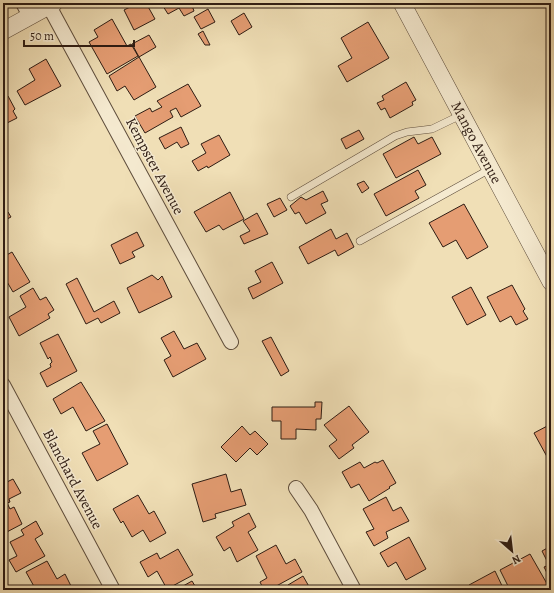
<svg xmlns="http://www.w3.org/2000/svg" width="554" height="593" viewBox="0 0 554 593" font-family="Alegreya,serif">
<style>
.building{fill:#e59d73;stroke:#2e1c13}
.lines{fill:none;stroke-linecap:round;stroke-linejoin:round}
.service-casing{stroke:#5e4d3c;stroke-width:8}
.minor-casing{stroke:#5e4d3c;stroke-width:16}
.tertiary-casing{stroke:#5e4d3c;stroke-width:18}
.service{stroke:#f5ead0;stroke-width:7}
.minor{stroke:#f5ead0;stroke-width:14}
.tertiary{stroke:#f5ead0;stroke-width:17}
.labels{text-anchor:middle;stroke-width:3;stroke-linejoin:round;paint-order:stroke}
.street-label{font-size:15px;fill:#2e1c13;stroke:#f5ead0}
</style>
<rect width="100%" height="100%" fill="#f0dfb6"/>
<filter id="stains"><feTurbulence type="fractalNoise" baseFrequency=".005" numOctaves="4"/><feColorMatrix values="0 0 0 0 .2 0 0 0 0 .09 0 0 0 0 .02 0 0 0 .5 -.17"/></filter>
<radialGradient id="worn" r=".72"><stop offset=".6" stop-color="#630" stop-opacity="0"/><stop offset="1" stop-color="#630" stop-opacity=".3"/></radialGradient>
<path class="building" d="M138 3H146L155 19 134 30 124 10Z
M161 3H191L194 11 184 16 179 8 168 14Z
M208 9 215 22 201 29 194 17Z
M244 13 252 27 239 35 231 21Z
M112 19 127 46 131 44 138 56 107 74 89 42 98 37 94 30Z
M368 22 389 58 347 82 338 66 352 58 341 38Z
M203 31 210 45H205L198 34Z
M149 35 156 47 139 57 132 44Z
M139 57 156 87 134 100 125 86 117 91 109 76Z
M46 59 61 86 25 105 17 91 35 80 29 69Z
M406 82 416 100 412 102 413 105 390 118 385 108 381 110 377 103 384 100 382 96Z
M188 84 201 106 181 117 176 108 170 111 173 117 145 133 135 116 150 108 152 112 162 107 157 101Z
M8 96 15 109 13 111 17 118 3 125V99Z
M181 127 189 144 181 148 177 142 165 149 159 138Z
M359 130 364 139 346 149 341 139Z
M219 135 230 155 208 168 207 166 198 171 192 161 206 153 201 144Z
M414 137 418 144 432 137 441 154 396 178 383 154Z
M418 170 426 185 415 191 419 198 386 216 374 194Z
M364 181 369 188 362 193 357 184Z
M323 191 328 201 321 204 326 213 306 224 299 212 295 214 290 206 301 197 306 200Z
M230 192 244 219 223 230 219 225 206 232 194 212Z
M280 198 287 210 274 217 267 204Z
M3 204 7 210 3 212 4 214 8 212 11 217 3 221Z
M464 204 488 247 467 259 456 240 443 247 429 223Z
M257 213 268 234 244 244 240 236 250 231 243 221Z
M331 229 336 239 347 233 354 247 338 256 335 250 308 264 299 247Z
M137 232 144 246 132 252 135 257 120 264 111 245Z
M12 252 30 282 13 292 3 275V257Z
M272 262 283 283 253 299 248 288 261 282 255 271Z
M152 275 158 280 162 276 172 297 139 313 127 288Z
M77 278 94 312 114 301 120 313 101 323 98 318 86 324 66 284Z
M512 285 525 309 523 311 528 319 516 325 511 316 500 322 487 297Z
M471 287 486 315 467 325 452 297Z
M33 288 40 300 46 297 54 310 48 314 50 318 19 336 9 317 26 307 20 296Z
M174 331 184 349 197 343 206 359 173 377 164 360 171 356 161 338Z
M58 334 77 371 47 387 40 373 51 367 50 364 52 362 50 357 48 359 40 343Z
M271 337 289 371 281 376 262 341Z
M81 382 105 421 86 431 73 407 61 414 53 399Z
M315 402H322L321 419H316V430L296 429V439H281V421H272V407H315Z
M349 406 369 432 352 445 354 448 339 459 329 446 337 440 324 425Z
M107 424 128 464 97 481 82 453 100 444 93 431Z
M551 424V464L534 433Z
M242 426 250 435 255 431 268 444 257 455 250 448 236 462 221 447Z
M383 460 396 483 389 487 390 488 369 501 359 484 351 488 342 472 360 462 364 468 375 462 377 463Z
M226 474 231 492 241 489 246 505 215 514 216 518 203 522 192 484Z
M13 479 21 493 9 499 10 502 7 503 10 509 14 507 22 524 3 534V484Z
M138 495 149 514 154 511 166 533 150 542 143 530 132 537 123 521 121 523 113 509Z
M386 497 393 511 401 507 409 521 386 532 388 538 374 546 366 532 374 529 363 509Z
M249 513 256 527 248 532 258 550 237 562 230 547 224 551 216 537 234 526 232 522Z
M36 521 43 534 35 539 45 556 16 572 9 560 17 556 10 542 24 535 21 530Z
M409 537 426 569 406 580 396 562 388 567 380 553Z
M276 545 286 564 295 559 302 572 269 590H264L260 582 267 578 256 556Z
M551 546V581L544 567 549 565 542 551Z
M178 549 193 575 167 589 157 571 148 577 140 562 157 553 160 559Z
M530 554 550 589 533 590 532 587 527 590H510L500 570Z
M47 561 57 579 65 574 72 588 68 590H36L26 572Z
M495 571 504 590H471L469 585Z
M303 576 311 590H285L289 588 288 585Z
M192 581 195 586 192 588 193 590H176Z"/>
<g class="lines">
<g class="service-casing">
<path id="service" d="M291 197 395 136 407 132 432 129 461 115
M360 241 490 169"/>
</g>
<g class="minor-casing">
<path id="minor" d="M23 3 30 16
M49 6 231 342
M3 385 113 590
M296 488 311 510 354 590"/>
</g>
<g class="tertiary-casing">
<g id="tertiary">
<path id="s1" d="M402 3 551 282"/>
<path d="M3 31 54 3"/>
</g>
</g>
<use href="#service" class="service"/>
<use href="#minor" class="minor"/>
<use href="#tertiary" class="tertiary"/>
</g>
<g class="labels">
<g class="street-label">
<text dy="5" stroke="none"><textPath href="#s1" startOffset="158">Mango Avenue</textPath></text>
<text transform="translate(155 166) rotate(62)" y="5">Kempster Avenue</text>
<text transform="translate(73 479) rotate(62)" y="5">Blanchard Avenue</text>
</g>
</g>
<rect width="554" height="593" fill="none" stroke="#f0dfb6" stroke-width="16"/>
<rect x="4" y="4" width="546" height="585" fill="none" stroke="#2e1c13" stroke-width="2"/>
<rect x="8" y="8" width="538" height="577" fill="none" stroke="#2e1c13"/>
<g transform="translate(512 551) rotate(152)" stroke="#f5ead0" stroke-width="3" paint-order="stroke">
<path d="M0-3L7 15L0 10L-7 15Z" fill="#2e1c13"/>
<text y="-6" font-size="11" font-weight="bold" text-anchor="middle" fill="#2e1c13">N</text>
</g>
<path d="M24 40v6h110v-6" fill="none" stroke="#2e1c13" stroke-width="2"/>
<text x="30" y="40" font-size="12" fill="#2e1c13" stroke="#f5ead0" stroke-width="3" paint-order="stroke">50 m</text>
<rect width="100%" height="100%" filter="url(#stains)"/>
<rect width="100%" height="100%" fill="url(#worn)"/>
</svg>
